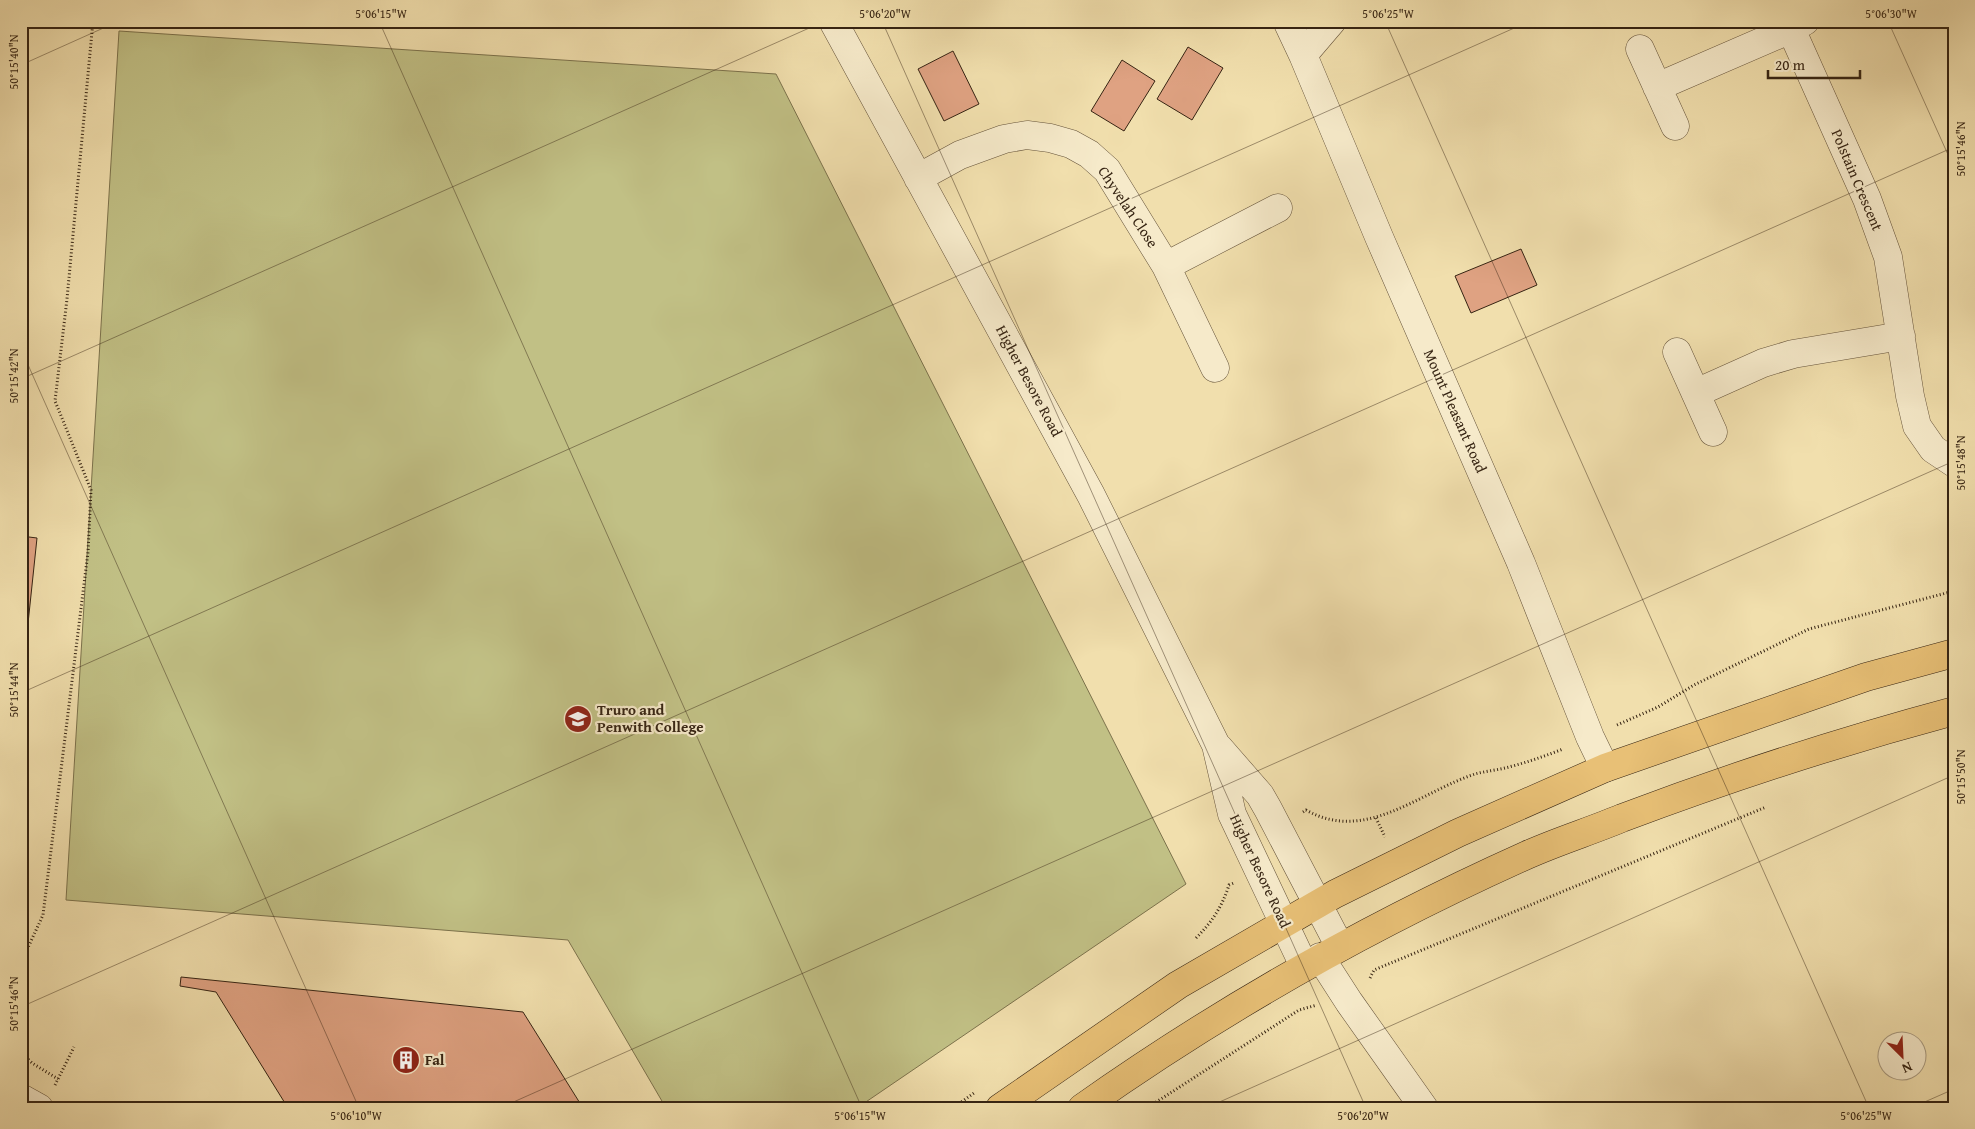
<svg xmlns="http://www.w3.org/2000/svg" width="1975" height="1129" viewBox="0 0 1975 1129" font-family="'Gentium Book Plus',serif">
<style>
.green{fill:#c1c085;stroke:#7c724c}
.building{fill:#dfa282;stroke:#362413}
.lines{fill:none;stroke-linecap:round;stroke-linejoin:round}
.minor-casing{stroke:#65533a;stroke-width:29}
.highway-casing{stroke:#362413;stroke-width:29}
.path{stroke:#362413;stroke-width:3;stroke-dasharray:1 2.5;stroke-linecap:butt}
.minor{stroke:#f6eaca;stroke-width:28}
.highway{stroke:#e8c076;stroke-width:28}
.ticks{fill:none;stroke:#362413;stroke-width:1;stroke-opacity:0.45}
.labels{text-anchor:middle;stroke-width:4.5;stroke-linejoin:round;paint-order:stroke}
.street-label{font-size:15px;fill:#362413;stroke:#f6eaca}
.poi-label{font-size:15px;font-weight:bold;fill:#362413;stroke:#f6eaca;text-anchor:start}
.neatline{fill:none;stroke:#362413;stroke-width:2}
.ticks-label{font-size:12px;text-anchor:middle;fill:#362413}
</style>
<rect width="100%" height="100%" fill="#f1dfad"/>
<filter id="stains"><feTurbulence type="fractalNoise" baseFrequency=".004" numOctaves="4"/><feColorMatrix values="0 0 0 0 .2 0 0 0 0 .09 0 0 0 0 .02 0 0 0 .5 -.17"/></filter>
<radialGradient id="worn" r=".72"><stop offset=".6" stop-color="#630" stop-opacity="0"/><stop offset="1" stop-color="#630" stop-opacity=".3"/></radialGradient>
<path class="green" d="M119 31 776 74 1186 884 857 1108H666L568 940 66 900Z"/>
<path class="building" d="M1188 47 1223 68 1192 120 1157 99Z
M953 51 979 104 944 121 918 69Z
M1122 60 1155 81 1124 131 1091 111Z
M1521 249 1537 285 1471 313 1455 276Z
M21 536 37 538 21 690Z
M181 977 523 1012 583 1108H288L216 992 180 986Z"/>
<g class="lines">
<g class="minor-casing">
<path id="minor" d="M833 21 1091 495 1216 745 1232 814 1304 966
M1287 21 1303 55 1379 237 1521 563 1590 737 1605 768
M1805 21 1791 29 1867 199 1888 257 1910 396 1917 426 1933 449 1954 463
M1640 49 1675 126
M1303 55 1332 21
M1657 87 1791 29
M918 178 960 155 1004 139 1027 135 1050 138 1071 144 1089 154 1107 170 1166 266 1215 368
M1166 266 1278 208
M1677 352 1713 432
M1696 393 1763 363 1793 354 1901 336
M1219 748 1260 795 1268 809 1340 947
M1320 957 1349 1002 1424 1108
M21 1098 39 1108"/>
</g>
<g class="highway-casing">
<path id="highway" d="M1000 1108 1178 985 1335 894 1458 833 1605 768 1866 677 1954 653
M1082 1108C1222 1009 1371 925 1527 855 1558 841 1591 831 1622 818 1731 777 1842 741 1954 711"/>
</g>
<path class="path" d="M503 21 551 27 616 21
M1617 725 1658 707 1694 685 1809 629 1954 591
M1303 812 1306 810C1365 844 1420 792 1475 774 1486 771 1498 770 1509 767 1528 762 1545 756 1563 749
M1376 818 1385 837
M1196 938C1212 922 1222 907 1229 885L1234 883
M21 958 25 954 43 915 88 552 91 490 55 401 67 299 93 21
M1370 978 1374 970 1766 807
M21 1052 32 1063 58 1079
M55 1085 74 1047
M953 1108 974 1093
M1147 1108 1299 1010 1317 1005"/>
<use href="#minor" class="minor"/>
<use href="#highway" class="highway"/>
</g>
<path class="ticks" d="M379 21 862 1108M882 21 1366 1108M1385 21 1869 1108M1888 21 1954 168M21 65 119 21M21 349 359 1108M21 379 825 21M21 693 1530 21M21 1007 1954 147M500 1108 1954 461M1206 1108 1954 775M1911 1108 1954 1089"/>
<defs>
<g id="university-disc" transform="scale(1.4375)"><circle r="9.5" fill="#8f2418" stroke="#f6eaca"/><path d="M0-5L7-2L0 1L-7-2ZM-4 1L0 2.5L4 1V4Q0 6-4 4Z" fill="#fff"/></g>
<g id="building-disc" transform="scale(1.4375)"><circle r="9.5" fill="#8f2418" stroke="#f6eaca"/><path d="M-4-6H4V6H1V3H-1V6H-4ZM-2.5-4.3h1.7v1.8h-1.7ZM.8-4.3h1.7v1.8H.8ZM-2.5-1h1.7V.8h-1.7ZM.8-1h1.7V.8H.8Z" fill="#fff"/></g>
</defs>
<g fill-rule="evenodd">
<use href="#university-disc" x="578" y="719"/>
<use href="#building-disc" x="406" y="1060"/>
</g>
<g class="labels">
<g class="street-label">
<text transform="translate(1857 180) rotate(67)" y="5">Polstain Crescent</text>
<text transform="translate(1128 207) rotate(56)" y="5">Chyvelah Close</text>
<text transform="translate(1029 381) rotate(62)" y="5">Higher Besore Road</text>
<text transform="translate(1455 411) rotate(66)" y="5">Mount Pleasant Road</text>
<text transform="translate(1260 871) rotate(65)" y="5">Higher Besore Road</text>
</g>
<g class="poi-label">
<text x="597" y="715">Truro and<tspan x="597" dy="17">Penwith College</tspan></text>
<text x="425" y="1065">Fal</text>
</g>
</g>
<rect width="1975" height="1129" fill="none" stroke="#f1dfad" stroke-width="55"/>
<g transform="translate(1902 1056) rotate(156)"><circle r="24" fill="#f6eaca" stroke="#a99b81"/>
<path d="M0-4L9 19L0 12L-9 19Z" fill="#8f2418"/>
<text y="-8" font-size="14" font-weight="bold" text-anchor="middle" fill="#362413">N</text>
</g>
<path d="M1768 70v8h92v-8" fill="none" stroke="#362413" stroke-width="2.5"/>
<text x="1775" y="70" font-size="15" fill="#362413" stroke="#f6eaca" stroke-width="4" paint-order="stroke">20 m</text>
<rect x="28" y="28" width="1920" height="1074" class="neatline"/>
<g class="ticks-label">
<text x="381" y="18">5°06'15"W</text>
<text x="885" y="18">5°06'20"W</text>
<text x="1388" y="18">5°06'25"W</text>
<text x="1891" y="18">5°06'30"W</text>
<text transform="translate(14 62) rotate(-90)" y="4">50°15'40"N</text>
<text transform="translate(1961 149) rotate(-90)" y="4">50°15'46"N</text>
<text transform="translate(14 376) rotate(-90)" y="4">50°15'42"N</text>
<text transform="translate(1961 463) rotate(-90)" y="4">50°15'48"N</text>
<text transform="translate(14 690) rotate(-90)" y="4">50°15'44"N</text>
<text transform="translate(1961 777) rotate(-90)" y="4">50°15'50"N</text>
<text transform="translate(14 1004) rotate(-90)" y="4">50°15'46"N</text>
<text x="356" y="1120">5°06'10"W</text>
<text x="860" y="1120">5°06'15"W</text>
<text x="1363" y="1120">5°06'20"W</text>
<text x="1866" y="1120">5°06'25"W</text>
</g>
<rect width="100%" height="100%" filter="url(#stains)"/>
<rect width="100%" height="100%" fill="url(#worn)"/>
</svg>
